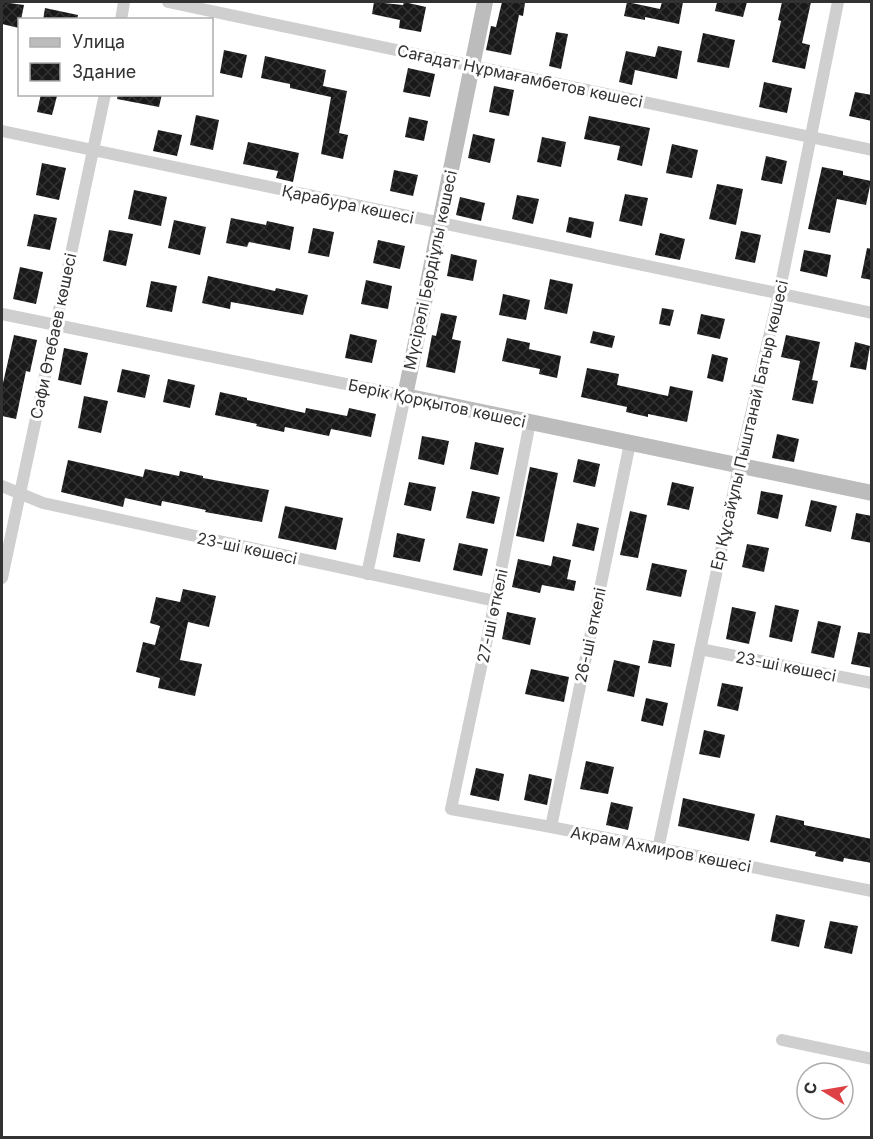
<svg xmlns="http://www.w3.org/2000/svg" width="873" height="1139" viewBox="0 0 873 1139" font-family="Inter,sans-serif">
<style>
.building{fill:url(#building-cross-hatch)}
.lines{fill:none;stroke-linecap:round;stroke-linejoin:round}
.street{stroke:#cfcfcf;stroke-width:12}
.secondary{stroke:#bcbcbc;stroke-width:16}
.labels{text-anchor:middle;stroke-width:6;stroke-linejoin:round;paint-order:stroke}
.street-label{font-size:16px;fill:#323232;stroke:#fff}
</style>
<defs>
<pattern id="building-cross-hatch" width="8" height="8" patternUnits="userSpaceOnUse" patternTransform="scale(1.5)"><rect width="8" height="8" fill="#191919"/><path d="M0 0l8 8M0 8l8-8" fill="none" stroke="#323232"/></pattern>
</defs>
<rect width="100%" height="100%" fill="#fff"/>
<path class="building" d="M2 2 24 5 21 20H20L19 28 2 24Z
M374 2 403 5 404 2 426 7 421 32 399 28 400 20 372 14Z
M502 2 525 3 523 16 519 15 511 55 486 50 491 26 496 27Z
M627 2 660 9 662 2H683L679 24 645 17V20L624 16Z
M717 2H747L743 17 715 11Z
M782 2H811L802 43 810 45 805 69 772 62 781 21 778 20Z
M45 8 78 15 77 20H43Z
M556 32 568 34 561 69 549 66Z
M703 33 735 40 729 68 697 62Z
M658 46 682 51 677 79 635 70 632 85 619 82 626 51 655 57Z
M224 50 247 55 242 78 220 73Z
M265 56 326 70 323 86 347 91 339 133 348 135 343 159 321 154 331 97 290 88V84L261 78Z
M408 68 435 74 430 97 403 92Z
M764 82 792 88 787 113 759 107Z
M494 86 514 90 509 116 489 112Z
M855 92 872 95V121L849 116Z
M41 94 57 96 52 115 37 112Z
M118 94H162L159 107 117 99Z
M196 115 219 120 213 150 190 145Z
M589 116 650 128 642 166 617 160 620 146 584 139Z
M409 117 428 121 424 141 405 137Z
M158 130 182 135 177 156 153 151Z
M473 134 495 139 490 163 468 158Z
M542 137 566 142 561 167 537 162Z
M248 142 299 153 293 182 276 178 278 171 243 164Z
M672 144 698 150 692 178 666 173Z
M766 156 787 161 782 184 761 180Z
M42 163 66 168 59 200 36 195Z
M822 167 843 171V175L871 181 866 205 837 199 830 233 808 229Z
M394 170 418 175 413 196 390 191Z
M717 184 743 189 736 225 709 219Z
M134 190 167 197 161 226 128 219Z
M625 194 648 198 642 226 619 221Z
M517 195 539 199 533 224 512 219Z
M460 197 485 203 481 221 456 215Z
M34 214 57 218 50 250 27 246Z
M569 217 594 222 591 238 566 232Z
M231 218 266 225 267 221 294 227 290 250 249 242 247 247 226 243Z
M174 220 206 227 200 255 168 248Z
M313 228 334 232 329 257 308 253Z
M109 230 133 234 126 266 103 261Z
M741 231 761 235 755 263 735 259Z
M660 233 685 239 680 260 655 255Z
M378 240 405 246 400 269 373 263Z
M867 248 872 249V280L861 278Z
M804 250 831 255 827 277 800 271Z
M451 254 477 260 473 281 447 276Z
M20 267 43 272 36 304 13 299Z
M208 276 275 291 276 288 308 295 303 315 231 302 230 309 202 303Z
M550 279 573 284 567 314 544 309Z
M366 280 392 286 388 309 361 304Z
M151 281 177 286 172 312 146 307Z
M503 294 530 300 526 320 499 315Z
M662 308 674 310 670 326 659 324Z
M441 313 457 316 452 339 461 341 455 373 426 367 432 335 436 336Z
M701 314 725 319 720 339 697 334Z
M593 331 615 336 612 348 590 343Z
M350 334 377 340 372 363 345 358Z
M14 335 37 340 30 372 26 371 16 419 2 416V382L3 383Z
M786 335 820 342 812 380 818 381 813 404 792 400 800 361 781 357Z
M507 338 530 343 529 349 561 356 557 378 539 374 540 369 502 361Z
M855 342 870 346 866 370 850 367Z
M64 348 88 353 81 385 58 380Z
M712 354 728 358 723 382 707 378Z
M587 368 619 374 617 385 668 396 670 386 693 391 687 422 648 414V417L626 412 627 407 581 397Z
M122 369 150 375 145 398 117 392Z
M168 379 195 385 190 408 163 402Z
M220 392 247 398V400L305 413 306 408 347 416 349 408 376 414 371 437 331 429 329 436 285 427 284 432 256 426 257 424 215 415Z
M84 396 108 401 101 433 78 428Z
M777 434 799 439 794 462 772 458Z
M422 436 449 441 444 465 418 459Z
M475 442 504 448 498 475 470 469Z
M578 459 600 464 595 487 573 482Z
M68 460 143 477 145 469 179 476 180 471 203 476V478L269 490 262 522 205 512 206 510 162 501 161 506 125 498 123 507 61 492Z
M530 467 558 473 544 542 516 536Z
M409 482 436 487 431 511 404 505Z
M672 482 694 487 689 510 667 505Z
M472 491 500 497 494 524 466 518Z
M761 491 783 495 778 519 757 514Z
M811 500 837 506 831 532 805 526Z
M285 506 343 518 336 550 278 538Z
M630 511 647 515 638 558 620 555Z
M856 513 872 516V543L851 539Z
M577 523 599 528 594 551 572 546Z
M397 533 425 539 420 562 393 557Z
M459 543 488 549 482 576 453 570Z
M747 544 769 548 764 572 742 567Z
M553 556 571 560 567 579 576 581 574 591 542 585 540 593 512 587 518 559 551 566Z
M652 563 687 570 681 597 646 590Z
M183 589 216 596 209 627 188 622 180 660 202 664 195 696 158 688 160 678 136 672 143 642 155 645 160 626 150 623 156 597 180 602Z
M775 605 799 610 792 642 769 637Z
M732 607 756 612 749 644 726 639Z
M507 612 536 618 530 645 502 639Z
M818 621 841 626 834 658 811 653Z
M858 632 872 634V668L851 664Z
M653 640 675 644 671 667 648 663Z
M614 660 640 666 634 697 607 691Z
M531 669 569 677 564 702 525 694Z
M722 683 743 687 738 711 717 706Z
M646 698 668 703 663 726 641 721Z
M704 730 725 735 720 758 699 754Z
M586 761 614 767 608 794 580 789Z
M476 768 504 774 499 801 470 795Z
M529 774 552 779 547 805 524 800Z
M683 798 755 814 749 841 678 826Z
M611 802 633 807 628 830 606 825Z
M776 815 804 821V825L872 839V863L844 858 843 862 815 856 816 852 770 842Z
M776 914 805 920 799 947 771 941Z
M830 921 858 926 852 954 824 948Z"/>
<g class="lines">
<path class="street" d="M168 2 872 150
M121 20 124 2
M2 131 872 313
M2 314 405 396 367 574
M530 422 495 601 451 809 551 827 872 891
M2 486 43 503 495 601
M2 578 105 94
M700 649 872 683
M551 827 630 443
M658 849 739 466 779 294 838 2
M782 1040 872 1059"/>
<path class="secondary" d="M485 2 405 396 872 493"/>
</g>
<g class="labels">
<g class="street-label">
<text transform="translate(520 76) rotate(12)" y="6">Сағадат Нұрмағамбетов көшесі</text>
<text transform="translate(348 204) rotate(12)" y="6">Қарабура көшесі</text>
<text transform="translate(430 270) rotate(-78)" y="6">Мүсірәлі Бердіұлы көшесі</text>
<text transform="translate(53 336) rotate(-78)" y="6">Сафи Өтебаев көшесі</text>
<text transform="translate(437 403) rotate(12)" y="6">Берік Қорқытов көшесі</text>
<text transform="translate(749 425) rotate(-77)" y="6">Ер Құсайұлы Пыштанай Батыр көшесі</text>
<text transform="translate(247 548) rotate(12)" y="6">23-шi көшесi</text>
<text transform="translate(492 616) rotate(-78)" y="6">27-ші өткелі</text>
<text transform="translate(590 635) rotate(-78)" y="6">26-ші өткелі</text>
<text transform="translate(786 666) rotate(11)" y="6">23-шi көшесi</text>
<text transform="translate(661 849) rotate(11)" y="6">Акрам Ахмиров көшесі</text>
</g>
</g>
<rect width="873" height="1139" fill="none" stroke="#323232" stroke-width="6"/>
<rect x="18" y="18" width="195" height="78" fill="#ffffff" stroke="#adadad" stroke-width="1.5"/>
<rect x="30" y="38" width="30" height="9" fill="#bcbcbc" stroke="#adadad" stroke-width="1.5"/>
<text x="72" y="48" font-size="18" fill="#323232">Улица</text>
<rect x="30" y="63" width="30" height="18" fill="url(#building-cross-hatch)" stroke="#adadad" stroke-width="1.5"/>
<text x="72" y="78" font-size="18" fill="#323232">Здание</text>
<g transform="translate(825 1091) rotate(281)"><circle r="28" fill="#ffffff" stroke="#adadad" stroke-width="1.5"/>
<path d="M0-4.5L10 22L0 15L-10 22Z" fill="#dd4144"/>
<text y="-9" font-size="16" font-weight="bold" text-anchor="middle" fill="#323232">С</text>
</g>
</svg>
